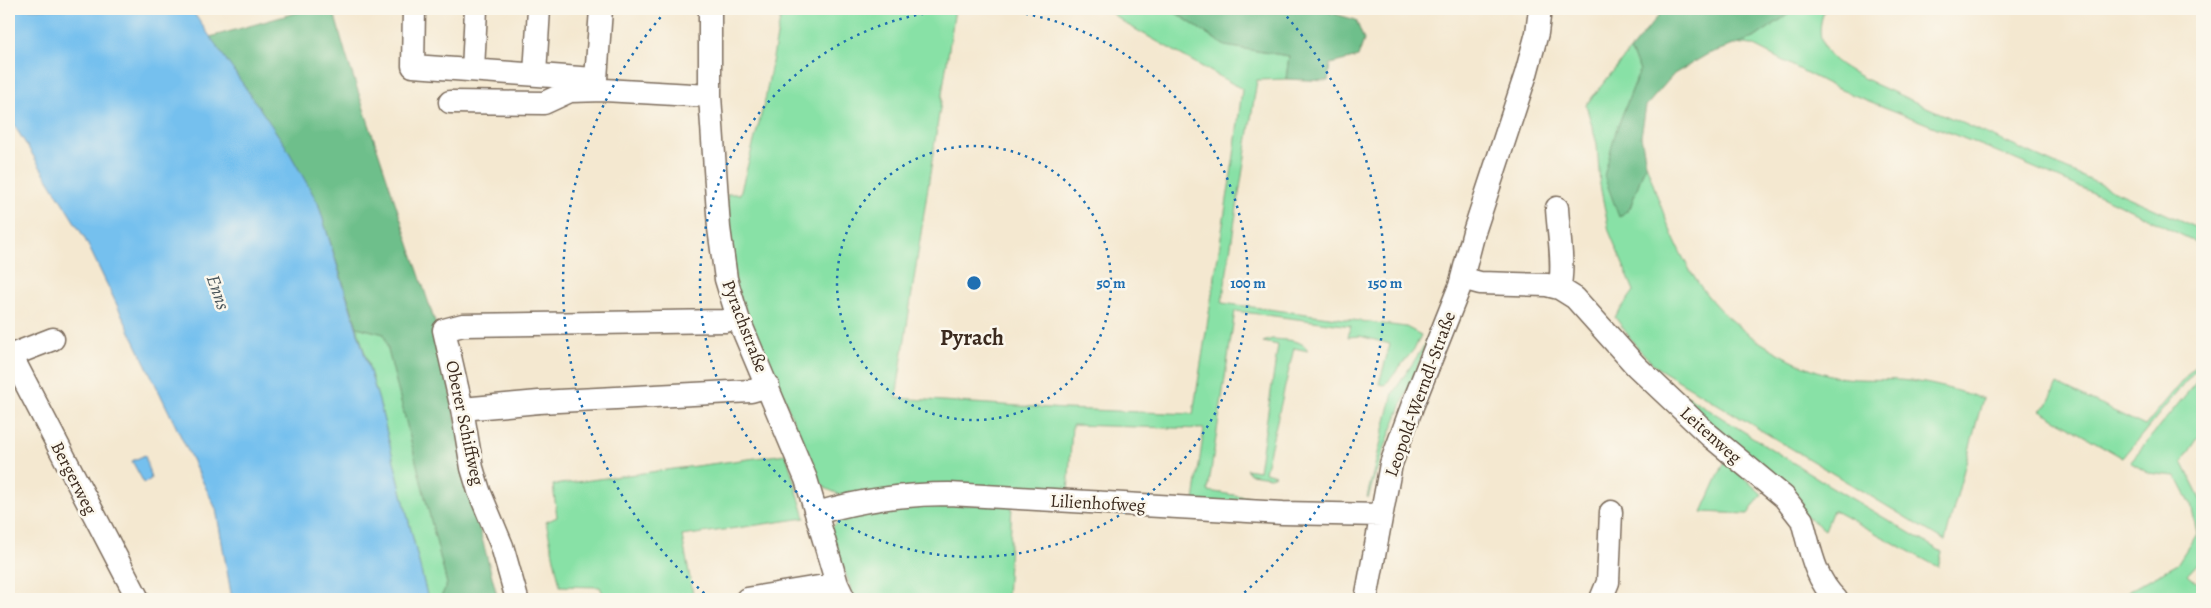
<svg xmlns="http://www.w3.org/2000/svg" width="2211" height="608" viewBox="0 0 2211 608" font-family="Alegreya,serif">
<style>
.green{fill:#88e1a6;stroke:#628662}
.forest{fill:#6ebf8b;stroke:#547454}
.water{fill:#75c0ee;stroke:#587586}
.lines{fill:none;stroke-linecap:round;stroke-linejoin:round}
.minor-casing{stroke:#7c6c5c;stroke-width:25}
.minor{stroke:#fff;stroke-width:22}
.ring{fill:none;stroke:#1f6fb2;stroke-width:2.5;stroke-dasharray:2.5 5}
.labels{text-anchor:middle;stroke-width:5;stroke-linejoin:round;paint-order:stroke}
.street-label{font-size:18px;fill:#3b2a1e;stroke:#fbf7ec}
.water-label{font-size:19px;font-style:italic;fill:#4c575c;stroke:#fbf7ec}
.district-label{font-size:22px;font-weight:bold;fill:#3b2a1e;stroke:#fbf7ec}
.centre{fill:#1f6fb2;stroke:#fbf7ec;stroke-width:2.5}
.ring-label{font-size:15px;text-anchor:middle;font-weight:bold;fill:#1f6fb2;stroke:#fbf7ec;stroke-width:5;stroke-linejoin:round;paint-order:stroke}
</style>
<rect width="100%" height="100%" fill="#fbf7ec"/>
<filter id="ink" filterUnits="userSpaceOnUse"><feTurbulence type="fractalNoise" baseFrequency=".02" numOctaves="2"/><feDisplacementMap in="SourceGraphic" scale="10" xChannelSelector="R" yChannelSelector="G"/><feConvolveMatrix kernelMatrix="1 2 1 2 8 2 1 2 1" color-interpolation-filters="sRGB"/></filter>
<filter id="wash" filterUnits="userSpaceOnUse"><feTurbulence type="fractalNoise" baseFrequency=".0096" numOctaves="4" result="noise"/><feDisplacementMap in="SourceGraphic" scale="20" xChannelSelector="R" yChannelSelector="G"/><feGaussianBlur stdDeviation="1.12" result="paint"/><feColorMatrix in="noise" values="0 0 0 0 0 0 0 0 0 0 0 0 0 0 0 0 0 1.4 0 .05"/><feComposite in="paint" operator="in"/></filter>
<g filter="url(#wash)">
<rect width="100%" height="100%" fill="#f4e8d0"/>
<path class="green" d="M782 9H955L896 398 1065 409 1193 414 1234 155 1242 89 1126 24 1106 9H1170L1225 46 1289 56 1286 79 1257 80 1222 303 1406 327 1421 335 1415 348 1385 385 1379 384 1390 344 1360 336 1348 337 1351 326 1235 311 1208 491 1266 500 1268 507 1194 501 1204 429 1072 425 1068 494 852 496 841 495 827 489 816 478 780 387 736 289 727 194H740L765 100Z
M1796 9H1825C1807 53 1843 67 1875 84L2202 230V245L2112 201 1988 148 1836 88 1752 45 1734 43 1754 38Z
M1630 50 1640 70 1616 131 1619 217 1630 208 1646 163C1674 246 1694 306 1775 351 1795 362 1815 372 1838 377 1861 381 1886 378 1910 381 1934 383 1959 392 1983 398L1945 541 1656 367 1636 346 1615 317 1634 291 1609 231 1600 185 1597 144 1586 105Z
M1434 325C1412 383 1385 438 1368 498L1367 497 1393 393 1422 349Z
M357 327 384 334 447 584 440 599H428L379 401Z
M1272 339C1283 340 1304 339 1308 351L1294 348 1265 472 1276 475 1270 477 1250 474 1246 469 1259 471 1278 345 1263 342Z
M2202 357V362L2123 458 2040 410 2047 405 2057 384 2145 426Z
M2202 375V432L2182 462 2202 502V564L2199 562 2188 574 2202 586V599H2114L2177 564 2197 533 2191 505 2176 476 2148 473 2130 462Z
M1673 387 1827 484 1942 552 1938 567 1833 510 1825 530 1805 515Z
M786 454 805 518 682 536 694 599H605L600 587 560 586 546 522 557 517 553 485Z
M1725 461 1762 494 1748 514 1702 512Z
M893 505H1012L1007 599H854L831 529C845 511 871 509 893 505Z"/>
<path class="forest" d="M298 9H333L346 55 439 334 470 493 498 599H440L447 584 384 334 357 327 318 203 285 145 210 37 299 12Z
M1170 9H1327L1328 12 1356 20 1364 40 1358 57 1330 64 1328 81 1286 79 1289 56 1225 46Z
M1664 9H1745L1748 11 1753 9H1796L1754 38 1708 54 1674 74 1646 106 1641 136 1646 163 1630 208 1619 217 1604 176 1616 131 1640 70 1630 50Z"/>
<path class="water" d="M9 9H191L285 145 318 203 379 401 428 599H232L216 509 84 237 9 117Z
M145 455 151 479 144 483 132 461Z"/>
</g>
<g filter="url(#ink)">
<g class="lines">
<g class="minor-casing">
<path id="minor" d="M414 9 413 66 594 79
M710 9V96L719 228 726 279 738 318 806 479 837 584 844 599
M473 70 476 9
M535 74 539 9
M596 79 601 9
M450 102 544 103 570 91 604 90 710 96
M1557 208C1558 229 1565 268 1559 288
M1462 278 1480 283 1547 285 1559 288 1575 298 1636 366 1709 435 1784 497 1802 520C1810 548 1814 578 1836 599
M11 355 138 599
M9 356 53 339
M462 409 539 402 751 391 768 386
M817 513C861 500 904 494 949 494L1283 513 1381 515
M517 599 502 546 479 491 472 468 462 409 444 330 463 325 725 321 738 318
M747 599 837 584
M1366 599 1391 464 1413 404 1460 286 1474 232 1526 74 1537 33 1540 9
M1601 599 1608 582 1611 512"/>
</g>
<use href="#minor" class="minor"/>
</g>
</g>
<g class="ring">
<circle cx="974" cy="283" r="137"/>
<circle cx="974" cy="283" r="274"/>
<path d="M710 598A411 411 0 0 1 666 11M1282 11A411 411 0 0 1 1238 598"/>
</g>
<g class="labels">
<g class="street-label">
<text transform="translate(745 326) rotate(69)" y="6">Pyrachstraße</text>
<text transform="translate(1420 394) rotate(-70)" y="6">Leopold-Werndl-Straße</text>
<text transform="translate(465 423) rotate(78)" y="6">Oberer Schiffweg</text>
<text transform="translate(1711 435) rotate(42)" y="6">Leitenweg</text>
<text transform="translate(74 478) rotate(63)" y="6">Bergerweg</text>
<text transform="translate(1098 503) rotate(3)" y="6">Lilienhofweg</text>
</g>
<g class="water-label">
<text transform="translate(219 292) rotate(71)" y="7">Enns</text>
</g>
<g class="district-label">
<text x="972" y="345">Pyrach</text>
</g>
</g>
<circle cx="974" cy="283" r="8" class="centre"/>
<g class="ring-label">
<text x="1111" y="288">50 m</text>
<text x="1248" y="288">100 m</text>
<text x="1385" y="288">150 m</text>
</g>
<rect width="2211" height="608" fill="none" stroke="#fbf7ec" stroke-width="30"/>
</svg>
